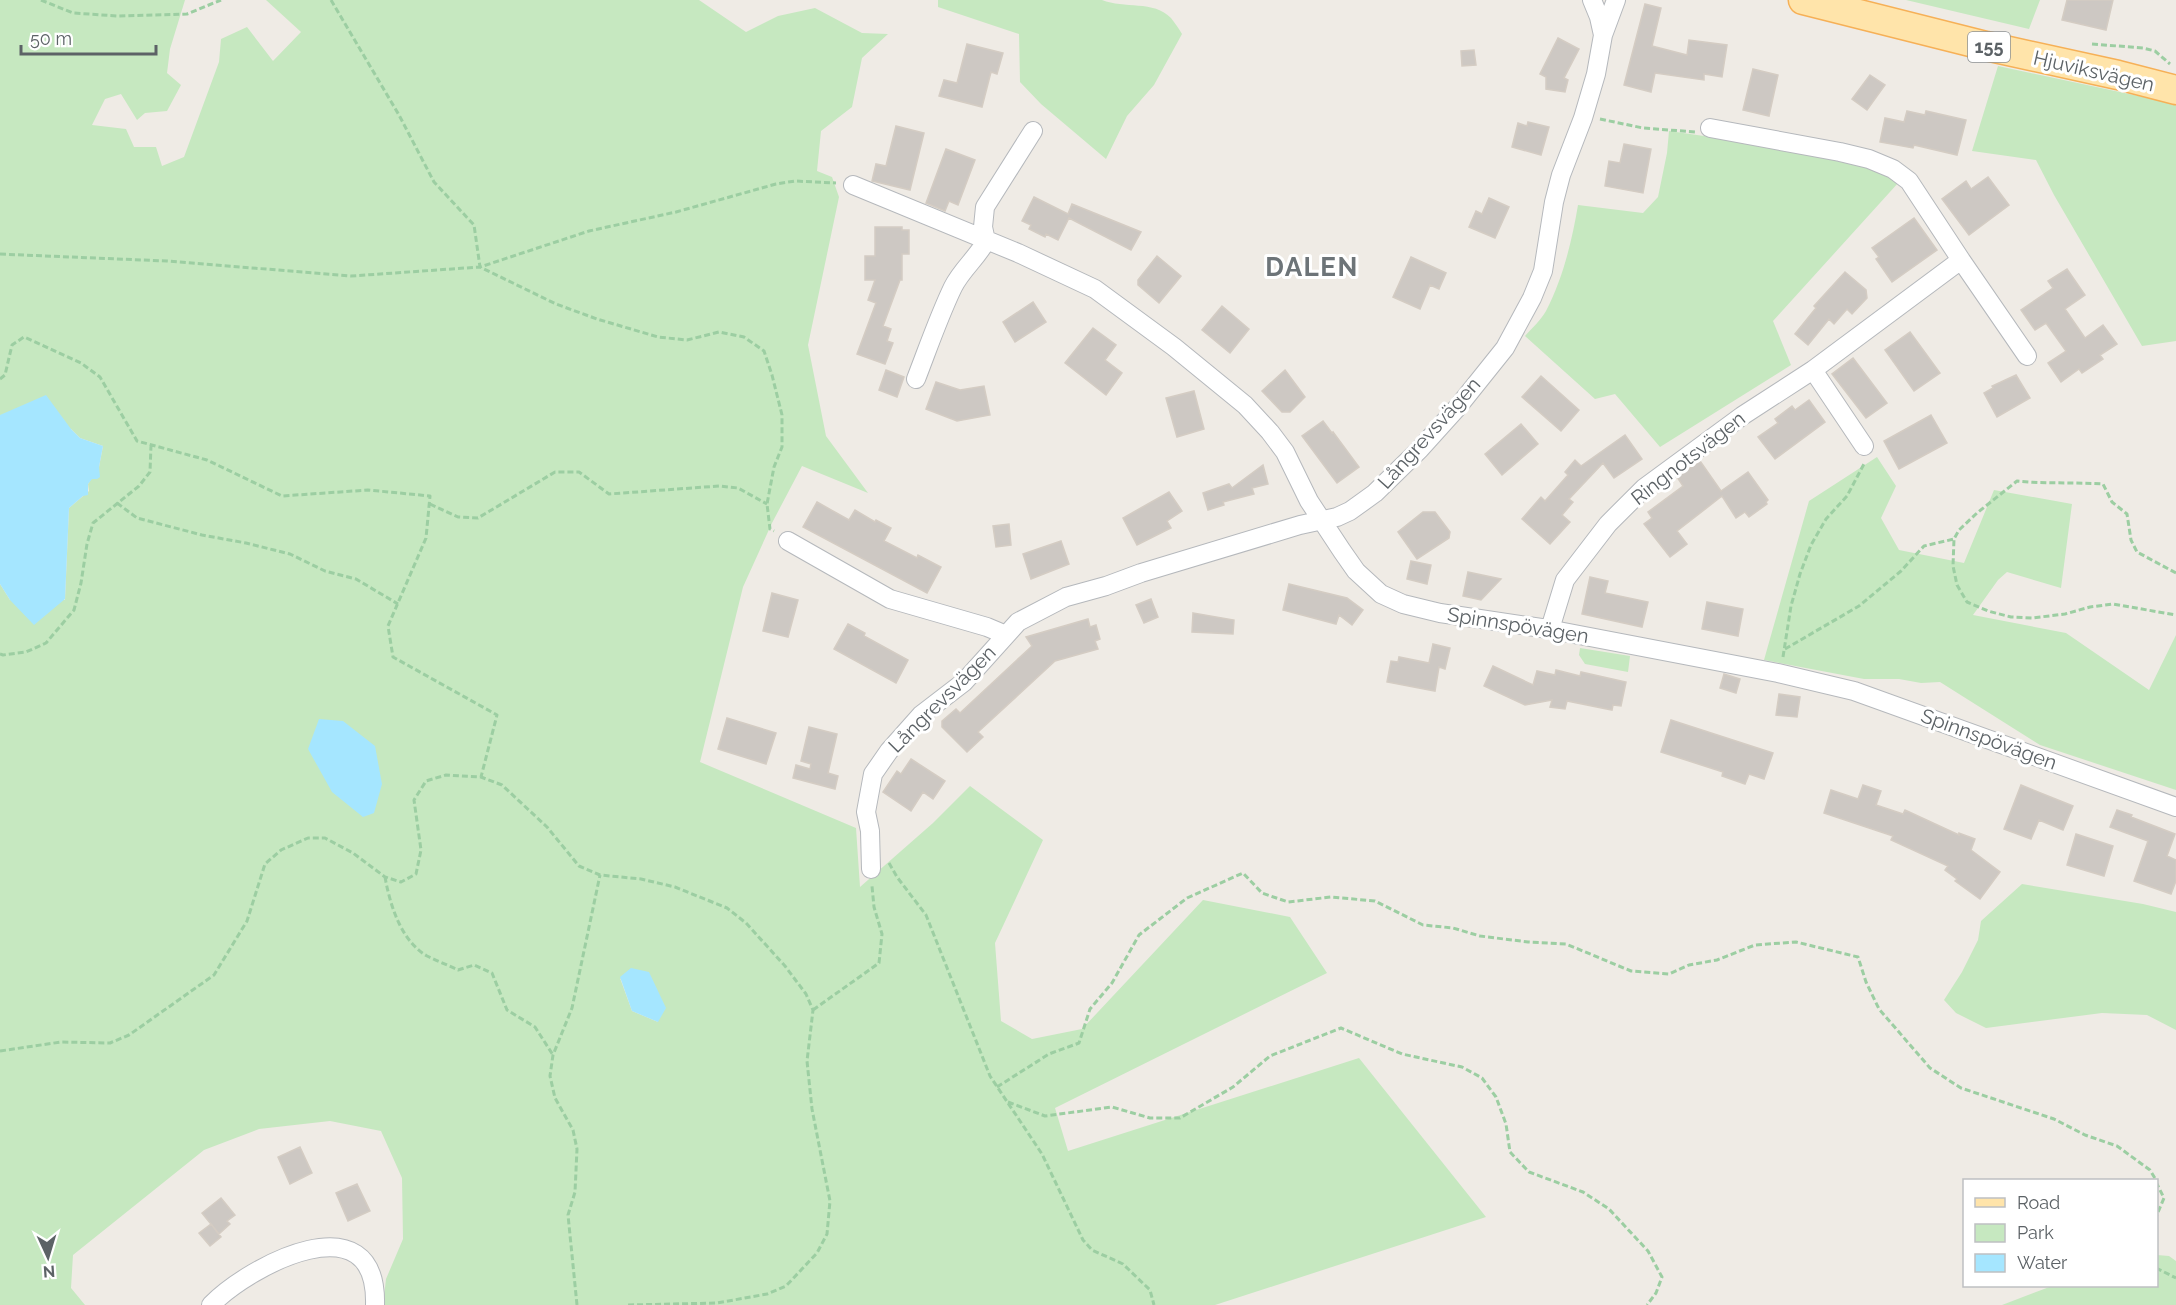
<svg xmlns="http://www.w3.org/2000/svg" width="2176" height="1305" viewBox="0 0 2176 1305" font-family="Raleway,sans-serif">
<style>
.green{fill:#c6e8c0;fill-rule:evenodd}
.water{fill:#a5e6ff}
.building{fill:#cdc8c3;stroke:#d4ccc3;stroke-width:1.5}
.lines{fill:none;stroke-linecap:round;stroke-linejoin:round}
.street-casing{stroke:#b5b8bc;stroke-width:20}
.primary-casing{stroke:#f6b057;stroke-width:31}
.path{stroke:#9ccea2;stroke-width:3;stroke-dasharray:6 3;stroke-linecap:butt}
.street{stroke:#fff;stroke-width:18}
.primary{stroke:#ffe4aa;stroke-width:28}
.labels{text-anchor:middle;stroke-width:6;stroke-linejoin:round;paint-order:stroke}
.shield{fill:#fff;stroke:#8d9194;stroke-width:1.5}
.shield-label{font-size:18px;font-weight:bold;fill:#5c6266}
.street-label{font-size:20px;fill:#5c6266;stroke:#fff}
.district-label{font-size:26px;font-weight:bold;letter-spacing:1.5px;fill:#6d7478;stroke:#fff}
</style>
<rect width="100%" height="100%" fill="#efebe5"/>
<path class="green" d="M0 0H185L170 49 167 73 181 85 167 111 145 113 137 120 121 94 105 99 92 125 126 129 134 147H156L162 166 184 157 219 62 221 39 247 27 273 61 301 32 266 0H699L746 32 778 16 815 8 862 33 888 34 862 58 852 107 821 131 817 171 832 177 839 197 808 345 826 436 868 493 802 466 772 523 743 587 700 762 856 828 860 887 933 823 970 786 1043 840 995 943 1001 1021 1032 1039 1082 1029 1203 900 1290 917 1327 973 1055 1108 1068 1151 1359 1058 1486 1217 1215 1305H383L386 1279 403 1239 402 1178 381 1131 330 1121 259 1129 204 1150 73 1255 71 1288 85 1305H0V584L10 600H65L69 508 89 491 88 484 99 467 103 446 80 438 71 429 0 415ZM620 978 658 1022 632 1011Z
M938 0H1102C1124 9 1154 0 1171 18 1175 23 1179 29 1182 34L1154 85 1127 116 1106 159 1041 104 1020 82 1019 34 938 7Z
M1906 0H2040L2029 29Z
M1998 66 2176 104V341L2142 346 2054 195 2036 160 1972 151Z
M1669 131 1732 140 1882 169 1899 182 1773 321 1791 365 1660 447 1615 394 1595 399 1525 336C1532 328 1541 320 1546 311 1563 278 1572 241 1578 205L1643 213 1658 197 1667 153Z
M1877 457 1896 486 1881 518 1899 550 1964 563 1994 490 2072 504 2061 588 2007 572 1998 580 1973 615 2066 633 2149 690 2176 635V790L2040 745 1940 682 1921 683 1899 679H1864L1764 660 1809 501Z
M1580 648 1630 656 1628 672 1585 664 1579 655Z
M2022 884 2143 904 2176 912V1030L2147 1015 2102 1013 1986 1028 1956 1013 1944 1000 1962 972 1978 940 1981 921Z
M2157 1255 2169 1256 2176 1261V1305H2002L2052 1286H2156Z"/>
<path class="water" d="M46 395 71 429 80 438 103 446 99 467 100 477 97 479H92L88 484V495L83 496 69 508 65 599 34 625 10 600 0 584V415Z
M319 719 343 721 375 746 382 784 374 813 363 817 332 792 308 749Z
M631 968 649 972 666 1008 658 1022 632 1011 620 977Z"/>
<path class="building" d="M2067 0H2113L2106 30 2062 20Z
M1645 4 1661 8 1652 46 1687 55 1689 40 1727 45 1722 77 1704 74V80L1655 73 1651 92 1624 85Z
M1558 38 1579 49 1564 78 1568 80 1565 92 1546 89V77L1540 74Z
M967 44 1003 53 997 74 991 72 982 107 939 96 944 80 957 83Z
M1474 50 1476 65 1462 66 1461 51Z
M1753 69 1778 75 1769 116 1743 110Z
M1870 75 1885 85 1867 110 1852 99Z
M1907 111 1925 115 1926 111 1966 120 1957 155 1914 145 1913 148 1880 142 1885 118 1904 122Z
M1528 122 1549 127 1541 155 1512 147 1518 123 1527 126Z
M896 126 924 133 910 190 872 181 876 164 886 166Z
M1624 144 1651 149 1643 193 1605 186 1609 161 1620 163Z
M946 149 975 160 958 205 949 201 945 211 926 203Z
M1988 177 2009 205 1969 235 1942 199 1966 181 1971 189Z
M1034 197 1068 214 1072 204 1141 232 1131 250 1069 218 1058 240 1046 234 1045 237 1029 229 1031 225 1022 221Z
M1489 198 1509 207 1495 238 1469 227 1476 211 1482 214Z
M1914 218 1937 250 1892 282 1876 259 1879 257 1872 248Z
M875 227H902V230H909V254H902V280H900L883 326 891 329 887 341 893 343 885 364 857 354 876 303 868 300 875 280H865V256H875Z
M1157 256 1181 276 1159 303 1138 285V280Z
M1411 257 1446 273 1439 289 1430 285 1420 309 1393 297Z
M2067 269 2085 295 2065 309 2085 338 2103 325 2117 344 2100 355 2103 359 2082 373 2079 369 2061 382 2048 363 2066 351 2046 323 2035 330 2021 310 2053 288 2048 281Z
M1845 272 1866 290 1867 298 1852 314 1847 309 1834 324 1829 319 1808 345 1795 334 1816 308 1814 306Z
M1033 302 1046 322 1015 342 1003 322Z
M1222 306 1249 329 1230 353 1202 330Z
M1093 328 1116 345 1105 360 1122 373 1106 395 1065 363Z
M1910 332 1940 373 1914 391 1885 350Z
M1853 358 1887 403 1866 418 1832 374Z
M886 370 904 377 897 397 879 390Z
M1285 370 1305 397 1290 412H1282L1262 391Z
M2016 375 2030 398 1997 417 1984 393 1993 388 1992 386Z
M1541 376 1579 410 1561 431 1522 397Z
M936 382 960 390 984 386 990 415 957 421 926 409Z
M1194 391 1204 429 1177 437 1166 398Z
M1809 400 1825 422 1775 459 1758 437 1778 423 1775 419 1792 406 1795 410Z
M1931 415 1947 443 1899 469 1884 441Z
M1323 421 1332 433 1333 432 1359 467 1337 483 1302 436Z
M1521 424 1538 444 1502 475 1485 454Z
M1625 435 1642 459 1614 478 1603 463 1569 499 1573 502 1562 515 1570 522 1550 544 1522 519 1541 497 1545 501 1568 475 1565 472 1575 460 1581 466Z
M1700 461 1721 491 1748 472 1768 500 1766 502 1767 504 1749 517 1745 512 1736 518 1722 496 1677 531 1687 544 1670 557 1644 524 1652 518 1648 512 1683 486 1677 477Z
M1263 465 1268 484 1252 488 1254 494 1223 502 1224 505 1208 510 1203 493 1229 484 1232 488Z
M1169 492 1182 511 1167 521 1171 528 1137 545 1123 518Z
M817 502 849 520 855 510 875 522 876 520 891 528 884 541 917 558 918 555 941 567 927 593 803 527Z
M1423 512H1435L1450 532 1449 538 1417 559 1398 532Z
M1009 524 1011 545 996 547 993 526Z
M1061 541 1069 564 1031 579 1023 554Z
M1411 561 1431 565 1427 584 1407 579Z
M1468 572 1501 579 1481 600 1463 596Z
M1590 577 1608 581 1605 593 1648 602 1642 627 1582 614Z
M1289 584 1347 598 1363 610 1352 625 1339 615 1336 624 1283 610Z
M772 593 798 600 788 637 763 631Z
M1151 599 1158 617 1144 623 1136 605Z
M1707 602 1743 609 1738 636 1702 629Z
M1193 613 1234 620 1233 634 1192 632Z
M1088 619 1090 627 1096 625 1100 639 1095 641 1098 649 1055 661 978 732 983 737 967 752 942 727V721L956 709 960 713 1032 646 1026 637Z
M848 624 865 633 864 636 908 660 896 683 834 649Z
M1433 644 1450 648 1445 669 1439 667 1435 691 1387 682 1391 661 1398 662 1399 657 1429 663Z
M1493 666 1533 685 1537 671 1555 675 1556 670 1580 676 1581 672 1626 682 1621 706 1613 705 1612 710 1567 701 1565 709 1550 707 1552 700 1525 705 1484 686Z
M1724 674 1740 679 1736 693 1720 688Z
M1779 694 1800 697 1797 717 1776 715Z
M727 718 776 733 766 764 718 749Z
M1671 720 1773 753 1764 779 1749 774 1745 784 1722 776 1723 772 1661 752Z
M809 727 837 734 828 773 838 776 835 789 793 778 796 765 810 769 811 764 801 761Z
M911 759 945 781 933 799 923 792 911 811 883 792 897 771 901 774Z
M1863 785 1881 791 1876 805 1903 814 1905 810 1959 835V833L1975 839 1971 850 2000 872 1980 899 1955 881 1957 879 1945 870 1948 866 1891 840 1893 836 1824 813 1831 790 1858 799Z
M2021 785 2073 806 2063 830 2039 820 2031 839 2004 829Z
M2117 810 2132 815 2131 817 2175 834 2167 856 2176 860V881L2171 894 2134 881 2148 841 2110 827Z
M2076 834 2113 846 2104 876 2067 865Z
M300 1147 312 1173 290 1184 278 1157Z
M357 1184 370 1211 348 1221 336 1193Z
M221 1198 235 1215 227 1221 230 1224 219 1234 202 1213Z
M211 1224 221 1237 210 1246 199 1233Z"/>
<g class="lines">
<g class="street-casing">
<path id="street" d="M1592 0 1599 17 1603 35
M853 185 1018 253 1095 289 1174 347 1245 405 1270 432 1285 452 1309 501 1342 551 1356 571 1381 594 1403 604 1440 613 1548 629 1778 673 1854 691 2176 807
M1961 260 2027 356
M1813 370 1864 446
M916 379C928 348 939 316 953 287 962 269 977 258 986 241L983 227 985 207 1033 131
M788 541 890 599 987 627 1006 635
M1550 629 1565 580 1608 524 1644 488 1742 416 1813 370 1961 260 1909 181 1893 169 1869 159 1840 152 1710 128
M871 869 870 831 866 812 873 774 889 751 921 715 964 682 1018 622 1066 597 1106 586 1141 573 1300 525 1337 517 1350 511 1375 493 1420 449 1457 408 1505 348 1532 298 1543 271 1554 202 1561 175 1583 118 1596 74 1603 35 1616 0
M211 1305C250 1265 378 1198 375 1305"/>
</g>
<g class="primary-casing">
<path id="primary" d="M1803 0 1986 46 2118 75 2176 90"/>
</g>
<path class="path" d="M41 0 73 13 117 16 187 14 221 0
M331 0 399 115 434 182 474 225 480 267 556 304 597 319 658 337 687 340 719 332 744 337 764 351 772 375 782 415V447L774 467 767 504 770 529 774 531
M2092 44 2143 48 2155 51 2170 64
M1600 119 1643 128 1695 132
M0 254 167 261 351 276 480 267 589 231 676 212 776 184 795 181 836 183
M0 379 5 375 12 345 24 337 81 363 100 377 137 441 207 460 282 496 368 490 430 496 426 538 388 626 393 657 497 715 481 777
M117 503 137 518 202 535 246 543 290 554 325 571 356 579 398 604
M430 504 458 517 478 518 555 472H579L609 494 719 486 738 488 767 504
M2176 573 2137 552 2131 540 2127 514 2112 502 2103 484C2074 482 2045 484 2017 481L1977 513 1959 530 1954 539 1953 566 1957 585 1967 602 1988 611 2011 617 2032 618 2065 614 2090 607 2113 604 2176 615
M1785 649 1859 606 1901 571 1924 546 1954 539
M0 654 3 655 26 652 46 643 74 610 81 583 87 544 93 523 139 486 150 472 151 445
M1783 657 1791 606 1800 574 1811 545 1826 519 1847 496 1865 462
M889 863 897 877 926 915 990 1076 1042 1154 1083 1240 1092 1250 1123 1264 1150 1290 1154 1305
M385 877C390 905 401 941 427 956 437 961 448 965 458 970L474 965 492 973 507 1010 535 1027 553 1055
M813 1010 879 963 882 934 874 907 872 886
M0 1051 61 1042 110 1043 129 1035 214 975 247 921 265 864 281 850 308 838H325L353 853 385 877 401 882 416 874 421 850 414 800 426 781 446 775 481 777 502 785 547 827 579 866 600 875 641 879 675 887 727 908 746 923 785 966 806 994 813 1010 807 1061 812 1109 830 1201 827 1234 817 1253 786 1286 767 1294 717 1303 628 1305
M997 1087 1049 1054 1079 1043 1090 1009 1112 983 1139 935 1187 898 1243 873 1262 893 1288 902 1331 897 1375 901 1423 925 1453 928 1480 936 1528 942 1566 944 1631 971 1669 974 1689 965 1717 960 1755 945 1796 942 1858 957 1866 982 1879 1009 1930 1068 1961 1088 2054 1119 2085 1135 2117 1146 2150 1170 2156 1180
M1008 1102 1045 1116 1112 1107 1150 1118H1180L1233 1087 1270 1056 1341 1028 1402 1054 1462 1067 1482 1078 1496 1097 1506 1124 1510 1152 1529 1172 1583 1192 1609 1209 1648 1251 1662 1277 1656 1293 1647 1305
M2156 1182 2164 1198 2156 1217
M2156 1268 2176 1278
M577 1305 568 1215 575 1192 577 1149 573 1130 555 1098 550 1076 553 1055 572 1008 600 875"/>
<use href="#street" class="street"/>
<use href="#primary" class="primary"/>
</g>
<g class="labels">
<rect class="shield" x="1968" y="32" width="42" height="30" rx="4.5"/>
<g class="shield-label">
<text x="1989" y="53">155</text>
</g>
<g class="street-label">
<text transform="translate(2094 71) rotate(13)" y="7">Hjuviksvägen</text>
<text transform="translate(1429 433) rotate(-48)" y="7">Långrevsvägen</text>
<text transform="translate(1688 458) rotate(-38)" y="7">Ringnotsvägen</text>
<text transform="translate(1518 625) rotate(9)" y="7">Spinnspövägen</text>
<text transform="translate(942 699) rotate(-45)" y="7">Långrevsvägen</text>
<text transform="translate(1989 739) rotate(20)" y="7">Spinnspövägen</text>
</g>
<g class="district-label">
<text x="1312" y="276">DALEN</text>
</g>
</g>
<rect x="1963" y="1179" width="195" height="108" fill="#ffffff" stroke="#bec0c2" stroke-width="1.5"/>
<rect x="1975" y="1198" width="30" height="9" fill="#ffe4aa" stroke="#bec0c2" stroke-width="1.5"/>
<text x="2017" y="1209" font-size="18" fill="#5c6266">Road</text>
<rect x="1975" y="1224" width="30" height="18" fill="#c6e8c0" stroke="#bec0c2" stroke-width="1.5"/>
<text x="2017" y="1239" font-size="18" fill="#5c6266">Park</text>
<rect x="1975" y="1254" width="30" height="18" fill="#a5e6ff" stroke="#bec0c2" stroke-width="1.5"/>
<text x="2017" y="1269" font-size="18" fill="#5c6266">Water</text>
<g transform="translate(48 1257) rotate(176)" stroke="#ffffff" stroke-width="4.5" paint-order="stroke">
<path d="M0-4.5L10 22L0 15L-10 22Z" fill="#5c6266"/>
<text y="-9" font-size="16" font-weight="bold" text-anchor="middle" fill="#5c6266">N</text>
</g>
<path d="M21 45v9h135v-9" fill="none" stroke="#5c6266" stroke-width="3"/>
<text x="30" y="45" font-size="18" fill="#5c6266" stroke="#ffffff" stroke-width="4.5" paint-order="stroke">50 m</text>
</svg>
